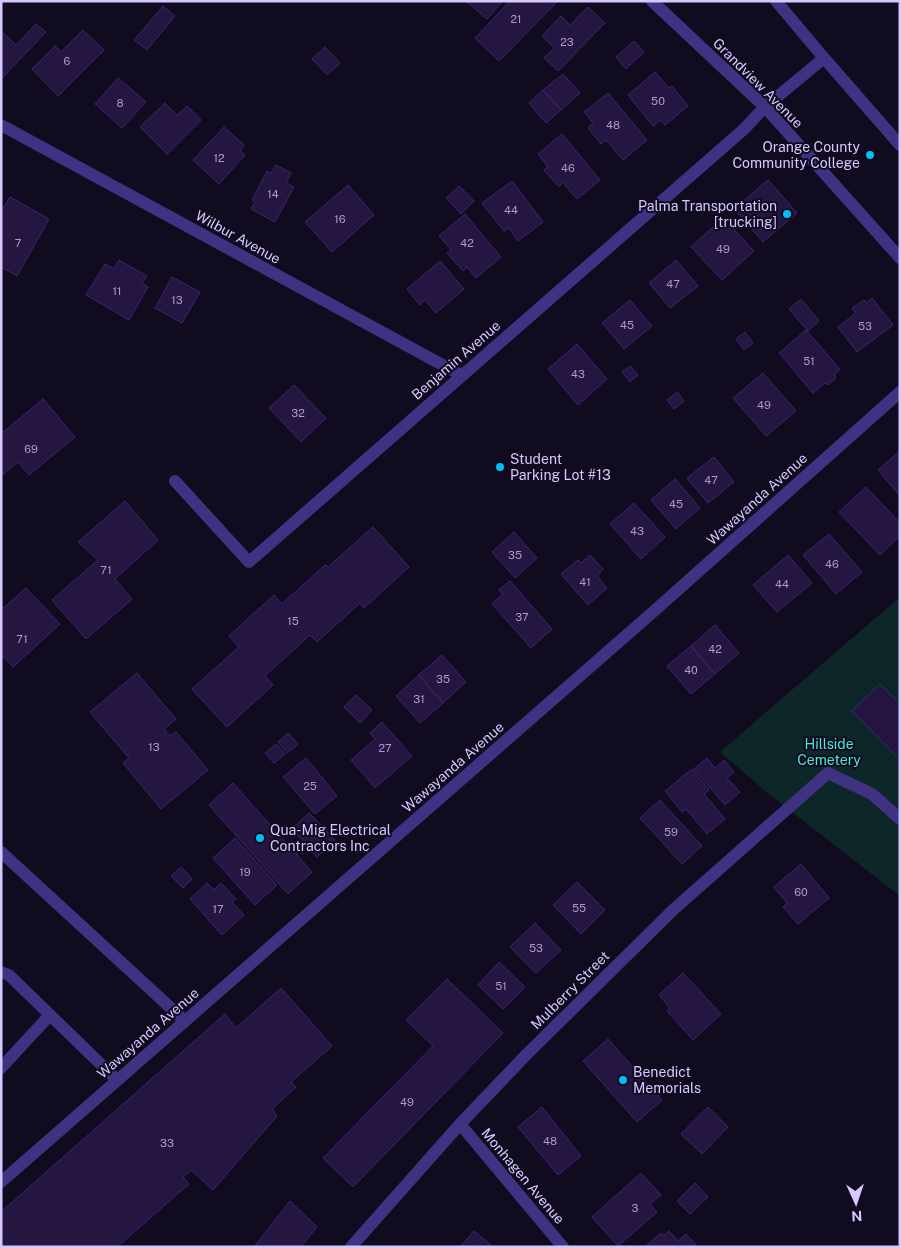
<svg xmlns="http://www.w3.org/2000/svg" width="901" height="1248" viewBox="0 0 901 1248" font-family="'Public Sans',sans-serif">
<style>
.green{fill:#0d2729}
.building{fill:#241541;stroke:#3d256f}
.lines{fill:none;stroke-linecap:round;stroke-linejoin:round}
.service{stroke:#3f3282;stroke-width:12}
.minor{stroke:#3f3282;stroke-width:12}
.tertiary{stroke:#3f3282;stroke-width:12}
.poi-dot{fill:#00bdf4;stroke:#110b1f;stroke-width:2}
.labels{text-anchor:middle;stroke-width:4;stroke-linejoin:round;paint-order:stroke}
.number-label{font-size:11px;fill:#aa9cd0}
.street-label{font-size:14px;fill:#d6c9ff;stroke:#110b1f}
.poi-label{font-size:14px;fill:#d6c9ff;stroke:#110b1f;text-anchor:start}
.park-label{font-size:14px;fill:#4ce7d4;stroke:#110b1f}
</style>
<rect width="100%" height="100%" fill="#110b1f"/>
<path class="green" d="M900 597V896L770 795 720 752Z"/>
<path class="building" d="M466 1H503L487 19Z
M510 1H558L499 61 475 38Z
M163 6 175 16 147 50 134 40Z
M588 7 605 23 558 71 544 58 554 48 542 36 561 16 570 25Z
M36 24 46 32 1 79V31L16 45Z
M83 30 104 50 58 96 32 69 55 46 61 52Z
M634 41 644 52 626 69 616 57Z
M325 47 340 63 327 75 312 59Z
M655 72 669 88 672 86 688 106 665 125 661 120 653 126 628 95Z
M563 74 580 93 561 110 543 90Z
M118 78 146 102 122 128 95 104Z
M543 90 561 110 546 123 529 103Z
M608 93 647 140 623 160 606 140 601 144 588 128 593 123 584 112Z
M165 103 177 115 187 106 201 120 167 154 140 127Z
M224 127 244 145 240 151 245 155 219 184 193 160Z
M562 134 600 180 577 199 563 183 559 187 544 170 548 167 538 154Z
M276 165 291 173 286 183 294 187 275 222 251 209 255 202 252 200 267 171 271 173Z
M768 180 797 213 763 242 734 209Z
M512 181 543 222 518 241 509 228 504 231 482 203Z
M348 185 374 215 332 252 305 222Z
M459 186 474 201 461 214 446 198Z
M10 197 49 219 17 276 1 267V212Z
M465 214 501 257 476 278 467 267 463 271 447 253 451 250 439 236Z
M723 218 754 251 722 280 691 247Z
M119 260 147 276 142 283 148 287 129 320 86 295 105 264 114 269Z
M676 260 698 286 670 308 649 283Z
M440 261 464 289 436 313 425 300 420 305 407 289Z
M172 277 200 292 182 323 155 308Z
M872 298 893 325 857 352 838 327 856 313 852 308 864 300 866 303Z
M801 299 819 321 808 331 789 309Z
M630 300 652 326 624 349 602 323Z
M806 330 840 369 834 375 836 378 828 385 825 383 813 393 779 353Z
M745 332 753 343 744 350 736 339Z
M577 344 607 379 578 405 548 369Z
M630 366 638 375 630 382 622 372Z
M763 373 796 411 766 436 733 398Z
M294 385 326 418 301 442 269 408Z
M677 392 684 401 674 409 667 400Z
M43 399 75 437 29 475 18 462 1 476V434Z
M900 451V496L878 470Z
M714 457 734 482 708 503 687 478Z
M675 479 700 508 676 529 651 500Z
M866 487 900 523V536L880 555 839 512Z
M125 501 158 540 115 579 132 599 86 639 52 600 98 560 78 542Z
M634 503 665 537 641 559 610 524Z
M373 527 409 567 364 608 360 603 317 642 310 635 265 676 273 685 227 727 192 689 239 647 229 636 274 595 282 604 325 565 328 567Z
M514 532 537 558 515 578 492 552Z
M829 534 862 572 836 594 803 555Z
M590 555 603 569 597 576 607 588 588 605 561 574 578 560 581 563Z
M788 555 812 583 777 612 753 585Z
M510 581 552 629 531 648 492 604 503 594 499 590Z
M26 588 60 624 13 667 1 654V610Z
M715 625 739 653 715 674 691 646Z
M691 646 715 674 691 694 667 666Z
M442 655 466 682 443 703 419 675Z
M137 673 176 719 164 729 170 736 176 732 208 770 161 809 123 763 129 758 90 712Z
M419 675 443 703 420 723 396 696Z
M880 684 900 704V760L852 711Z
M356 695 372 710 360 723 344 707Z
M382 722 412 756 375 788 351 760 375 739 370 733Z
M288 733 298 744 287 753 278 742Z
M276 744 285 754 274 763 265 753Z
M306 758 337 796 315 814 283 777Z
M707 758 715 768 724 760 734 772 727 778 740 792 725 805 694 769Z
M692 769 709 790 704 794 725 819 707 834 686 809 682 812 665 791Z
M233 783 312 872 288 894 209 805Z
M660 800 702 846 682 864 640 818Z
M309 813 335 840 317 857 292 829Z
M235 838 277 885 255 905 213 858Z
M801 864 829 898 798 924 783 907 787 903 774 887Z
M181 867 192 879 183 888 171 876Z
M577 882 605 910 581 934 553 905Z
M207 883 214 890 221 883 236 899 232 902 244 915 222 935 190 899Z
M535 923 561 950 536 973 510 947Z
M499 962 525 987 503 1009 478 985Z
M683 973 721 1014 693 1040 667 1011 670 1008 659 995Z
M447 979 503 1033 353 1187 323 1158 433 1046 406 1020Z
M281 988 332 1046 291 1082 296 1087 272 1109 277 1116 213 1190 191 1170 183 1177 189 1184 117 1247H1V1212L225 1014 236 1028Z
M608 1039 662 1100 637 1122 583 1061Z
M542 1107 581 1156 558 1175 518 1127Z
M708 1107 728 1127 702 1154 681 1134Z
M641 1173 661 1195 650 1204 657 1212 618 1246 592 1217Z
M695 1183 708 1197 690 1214 677 1201Z
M290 1201 317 1227 301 1247H254Z
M474 1231 493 1247H460Z
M669 1231 678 1241 686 1234 696 1245 694 1247H645L661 1233 663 1236Z"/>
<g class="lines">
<path class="service" d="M824 58 900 145
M765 107 824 58 776 1
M828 773 872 794 900 819
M1 852 185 1021
M1 972 9 975 117 1080
M1 1068 50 1015"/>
<path class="minor" d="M652 1 765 107 900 258
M1 125 461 375
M175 481 249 562 743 130 765 107
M460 1124 563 1247
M351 1247 460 1124 526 1055 673 910 828 773"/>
<path class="tertiary" d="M1 1182 653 612 900 392"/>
</g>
<g class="poi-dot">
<circle cx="870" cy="155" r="5"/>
<circle cx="787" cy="214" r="5"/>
<circle cx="500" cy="467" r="5"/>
<circle cx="260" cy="838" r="5"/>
<circle cx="623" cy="1080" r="5"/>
</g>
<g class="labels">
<g class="number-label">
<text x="516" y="23">21</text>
<text x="567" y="46">23</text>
<text x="67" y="65">6</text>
<text x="658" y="105">50</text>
<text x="120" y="107">8</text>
<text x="613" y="129">48</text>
<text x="219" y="162">12</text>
<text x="568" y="172">46</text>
<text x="273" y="198">14</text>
<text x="511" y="214">44</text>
<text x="340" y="223">16</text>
<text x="18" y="247">7</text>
<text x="467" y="247">42</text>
<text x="723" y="253">49</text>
<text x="673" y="288">47</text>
<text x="117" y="295">11</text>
<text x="177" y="304">13</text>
<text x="627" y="329">45</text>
<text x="865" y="330">53</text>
<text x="809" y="365">51</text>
<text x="578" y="378">43</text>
<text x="764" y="409">49</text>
<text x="298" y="417">32</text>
<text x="31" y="453">69</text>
<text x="711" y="484">47</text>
<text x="676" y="508">45</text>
<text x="637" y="535">43</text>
<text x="515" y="559">35</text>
<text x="832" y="568">46</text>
<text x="106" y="574">71</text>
<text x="585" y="586">41</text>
<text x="782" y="588">44</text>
<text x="522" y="621">37</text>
<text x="293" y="625">15</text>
<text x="22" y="643">71</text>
<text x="715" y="653">42</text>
<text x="691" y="674">40</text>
<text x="443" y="683">35</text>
<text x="419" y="703">31</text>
<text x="154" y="751">13</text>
<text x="385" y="752">27</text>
<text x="310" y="790">25</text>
<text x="671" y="836">59</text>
<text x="245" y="876">19</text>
<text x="801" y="896">60</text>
<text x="579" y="912">55</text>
<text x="218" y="913">17</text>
<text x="536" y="952">53</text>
<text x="501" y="990">51</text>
<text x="407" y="1106">49</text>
<text x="550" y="1145">48</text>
<text x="167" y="1147">33</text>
<text x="635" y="1212">3</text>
</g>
<g class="street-label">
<text transform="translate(758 83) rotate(45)" y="5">Grandview Avenue</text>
<text transform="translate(238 237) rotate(29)" y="5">Wilbur Avenue</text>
<text transform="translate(456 360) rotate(-41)" y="5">Benjamin Avenue</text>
<text transform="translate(757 499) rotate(-42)" y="5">Wawayanda Avenue</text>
<text transform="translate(453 767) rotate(-41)" y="5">Wawayanda Avenue</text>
<text transform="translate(570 990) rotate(-45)" y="5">Mulberry Street</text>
<text transform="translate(148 1033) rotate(-41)" y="5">Wawayanda Avenue</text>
<text transform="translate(523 1176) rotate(50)" y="5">Monhagen Avenue</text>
</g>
<g class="poi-label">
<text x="860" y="152" text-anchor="end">Orange County<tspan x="860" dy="16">Community College</tspan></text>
<text x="777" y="211" text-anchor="end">Palma Transportation<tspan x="777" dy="16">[trucking]</tspan></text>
<text x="510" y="464">Student<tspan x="510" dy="16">Parking Lot #13</tspan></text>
<text x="270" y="835">Qua-Mig Electrical<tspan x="270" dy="16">Contractors Inc</tspan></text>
<text x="633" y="1077">Benedict<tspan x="633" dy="16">Memorials</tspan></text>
</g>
<g class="park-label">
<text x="829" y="749">Hillside<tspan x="829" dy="16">Cemetery</tspan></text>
</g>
</g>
<rect width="901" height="1248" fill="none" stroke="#d6c9ff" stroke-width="5"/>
<g transform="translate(856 1203) rotate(177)" stroke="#110b1f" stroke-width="4" paint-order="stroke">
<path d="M0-4L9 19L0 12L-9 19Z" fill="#d6c9ff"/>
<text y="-8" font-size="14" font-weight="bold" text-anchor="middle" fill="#d6c9ff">N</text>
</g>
</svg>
